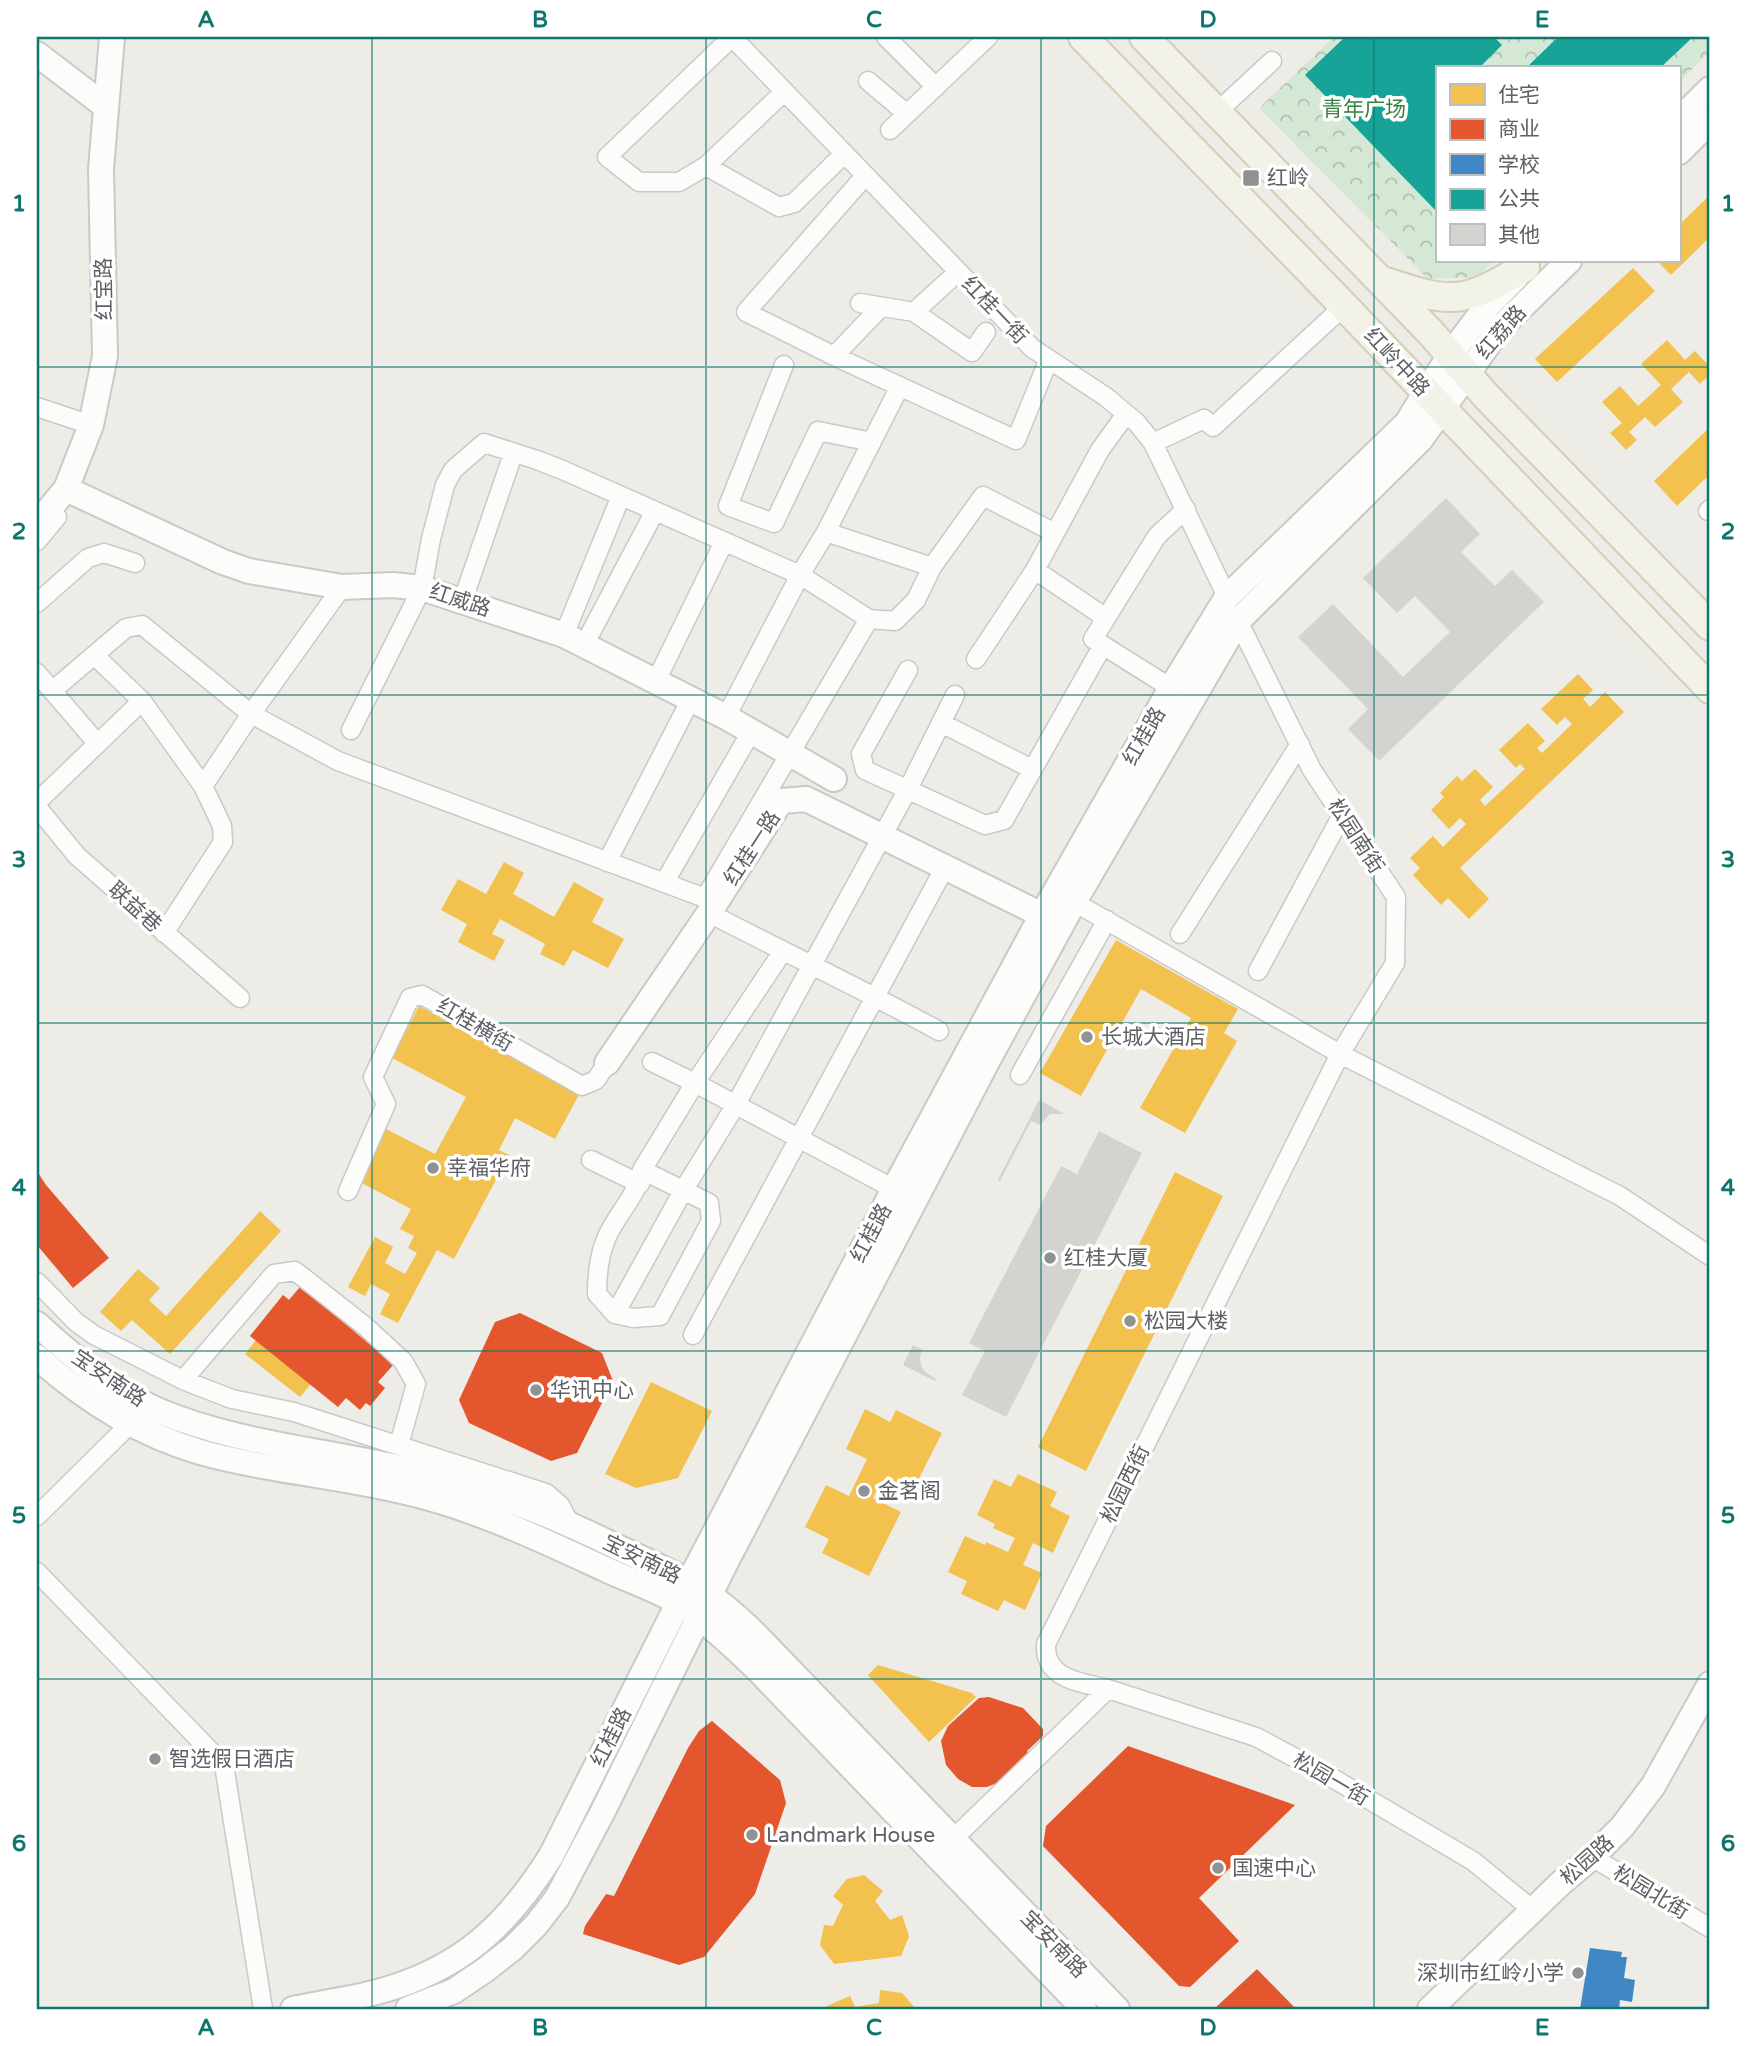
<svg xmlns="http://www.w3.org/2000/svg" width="1747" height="2046" viewBox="0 0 1747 2046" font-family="'Varela Round','Noto Sans SC',sans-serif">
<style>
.forest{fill:url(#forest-crowns)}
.homes{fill:#f2c14e}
.shops{fill:#e4572e}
.schools{fill:#3f88c5}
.public{fill:#17a398}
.building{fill:#d3d3d0}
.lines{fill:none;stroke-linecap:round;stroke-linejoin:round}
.street-casing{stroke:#c9c9c9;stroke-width:21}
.secondary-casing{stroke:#c9c9c7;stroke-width:28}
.primary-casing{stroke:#d3ceb6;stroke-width:32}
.street{stroke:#fcfcfb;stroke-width:18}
.secondary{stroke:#fcfcfb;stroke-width:24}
.primary{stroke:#f3f2e8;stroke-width:28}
.grid{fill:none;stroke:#0f766e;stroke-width:2;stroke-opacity:0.55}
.poi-dot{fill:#8f9192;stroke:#fff;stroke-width:2.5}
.labels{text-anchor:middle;stroke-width:7;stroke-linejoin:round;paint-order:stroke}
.park-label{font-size:21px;fill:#378142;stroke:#fff}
.poi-label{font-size:21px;fill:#5d6065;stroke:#fff;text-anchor:start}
.street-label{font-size:21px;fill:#5d6065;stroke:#fff}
.neatline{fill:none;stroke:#0f766e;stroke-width:2.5}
.grid-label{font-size:23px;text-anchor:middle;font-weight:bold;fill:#0f766e}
</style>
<defs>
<pattern id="forest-crowns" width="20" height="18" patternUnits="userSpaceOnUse" patternTransform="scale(1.75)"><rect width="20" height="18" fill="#d5e8d5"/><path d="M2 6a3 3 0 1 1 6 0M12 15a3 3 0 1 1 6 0" fill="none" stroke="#b0bfb0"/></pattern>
</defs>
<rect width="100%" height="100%" fill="#edece7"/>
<path class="forest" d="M1334 37H1710V52L1679 82V68H1437V261H1494L1477 277 1428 279 1259 108Z"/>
<path class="homes" d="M1710 195V237L1671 275 1657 261H1679V225Z
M1633 268 1655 291 1557 382 1535 359Z
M1667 340 1685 360 1695 351 1710 367V374L1700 384 1689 372 1671 389 1683 402 1655 427 1645 417 1629 432 1637 440 1626 450 1610 433 1622 423 1602 402 1620 386 1638 406 1661 385 1641 364Z
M1710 427V474L1677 506 1654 481Z
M1578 674 1593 690 1583 699 1590 707 1605 692 1624 712 1460 868 1489 899 1469 919 1448 898 1441 905 1413 875 1420 868 1410 858 1433 836 1443 847 1466 824 1460 818 1449 829 1431 810 1444 797 1440 793 1457 776 1462 781 1475 769 1493 787 1480 800 1485 806 1525 769 1520 764 1516 768 1499 750 1528 723 1545 741 1537 748 1542 753 1572 724 1565 717 1557 725 1541 709Z
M504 862 524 873 513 894 554 917 574 882 604 899 592 922 624 939 608 968 573 950 564 966 540 954 545 944 500 919 492 934 505 940 494 961 458 942 467 924 441 910 458 879 486 894Z
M1116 940 1238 1009 1224 1033 1237 1041 1185 1133 1140 1108 1191 1018 1141 989 1081 1096 1040 1073Z
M419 1006 581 1091 555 1139 515 1118 499 1150 509 1155 454 1259 437 1250 398 1323 380 1314 390 1294 371 1284 365 1296 348 1287 375 1237 393 1247 385 1263 405 1274 417 1253 408 1248 414 1236 400 1229 411 1209 356 1180 384 1128 435 1154 466 1097 392 1058Z
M1175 1172 1223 1196 1086 1471 1038 1447Z
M46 1188 106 1258 74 1285 37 1242V1197Z
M260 1211 281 1231 170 1354 132 1320 121 1331 100 1312 138 1269 160 1288 149 1300 166 1316Z
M300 1287 355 1331 341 1348 346 1352 320 1385 314 1380 300 1397 245 1354 256 1340 250 1336 283 1295 289 1300Z
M651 1382 712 1411 678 1478 636 1488 605 1474Z
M865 1409 890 1422 896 1410 942 1433 909 1498 880 1484 873 1498 901 1512 869 1576 822 1553 829 1539 805 1527 826 1485 849 1496 867 1459 846 1449Z
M1018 1474 1057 1492 1050 1506 1070 1516 1053 1553 1033 1543 1023 1565 1042 1573 1025 1610 1004 1600 998 1611 961 1594 967 1581 948 1572 965 1536 985 1545 986 1542 1008 1552 1015 1538 993 1528 995 1524 977 1515 994 1479 1011 1487Z
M878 1665 972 1693 976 1697 929 1742 868 1675Z
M712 1721 779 1780 772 1787 779 1796 777 1800 786 1803 758 1881 742 1876 740 1882 755 1894 704 1957 698 1952 691 1957 682 1956 679 1964 597 1938 601 1921 608 1923 615 1901 676 1920 682 1918 722 1866 718 1864 740 1807V1800L690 1757 705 1741 699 1736Z
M864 1875 883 1891 875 1901 890 1920 902 1915 909 1936 901 1956 834 1964 820 1945 824 1925 833 1926 843 1905 833 1896 847 1879Z
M880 1990 902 1993 916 2009H826L827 2006 850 1996 855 2007 879 2003Z"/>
<path class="shops" d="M37 1171 46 1185 109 1258 73 1288 37 1245Z
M300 1287 394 1364 378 1382 385 1388 370 1406 366 1403 360 1410 346 1398 338 1407 250 1336 283 1295 289 1300Z
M520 1313 602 1353 613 1381 577 1453 551 1461 469 1423 459 1400 495 1322Z
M989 1697 1023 1708 1043 1729V1736L1027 1751 1031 1755 1002 1781 987 1787H972L958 1779 946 1765 941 1741 948 1726 979 1698Z
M712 1721 780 1780 786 1803 755 1894 704 1957 679 1965 583 1934 585 1926 606 1894 614 1896 688 1748 699 1731Z
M1128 1746 1295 1805 1199 1898 1239 1941 1190 1987 1179 1986 1043 1846 1046 1826Z
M1257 1969 1296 2009H1214Z"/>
<path class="schools" d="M1590 1948 1622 1952 1621 1957H1627L1624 1978 1635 1980 1632 2002 1620 2000 1619 2009H1580Z"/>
<path class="public" d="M1345 37H1494L1502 45 1479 68H1437V212L1305 75Z
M1558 37H1693L1660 68H1528L1527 67Z"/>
<path class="building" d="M1446 498 1480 534 1461 552 1495 586 1512 570 1544 602 1379 761 1348 729 1368 709 1298 637 1333 604 1403 677 1450 632 1415 596 1397 613 1363 578Z
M1039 1100 1065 1114H1050L1040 1125 1031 1121 1000 1181 998 1180Z
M1099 1131 1142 1153 1006 1417 962 1395 985 1351 969 1343 1061 1166 1077 1174Z
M913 1345 922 1349 920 1357 921 1365 924 1371 936 1379 935 1381 903 1365Z"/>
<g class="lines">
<g class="street-casing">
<path id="street" d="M886 37 936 87
M868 81 907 114
M784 92 706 166 679 182H639L607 157 732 37 1032 348 1106 397 1137 423 1153 443 1227 597
M1217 112 1272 61
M890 130 988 37
M706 166 779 207 794 203 844 154
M865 176 746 312 834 356 1016 440 1049 359
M860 303 914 312 972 352 986 332
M914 312 958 272
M834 356 881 307
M784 365 728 506 774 523 818 431 872 442
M37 407 91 425
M1153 443 1204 419 1213 427 1344 306
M1708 511 1710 509
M826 532 932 567
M37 541 57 517
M1035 570 1106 618
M342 587 251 714 338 761 705 898 869 619
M463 600 513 454
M37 603 88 558 104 553 135 563
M591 632 655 511
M564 635 621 496
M94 655 142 701 203 786
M976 659 1035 570 1100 450 1126 414
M908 670 861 754 865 770 985 825 1004 820 1103 645
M37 673 97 743
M656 681 724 542
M1171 688 1093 639 1157 536 1186 509
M52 691 126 628 142 625 251 714 203 786 222 826 223 842 164 933
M726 717 800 575 826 532 900 386
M941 723 1032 769
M351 730 422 588 431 539 445 485 453 470 484 443 537 460 565 471 800 575 869 619 895 621 916 600 932 567 983 496 1055 533
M37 802 142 701
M37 807 77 856 240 998
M607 862 691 699
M664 883 751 732
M1074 902 1340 1054 1620 1196 1710 1256
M709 913C786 953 864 990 939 1031
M1180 934 1300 744
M1258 971 1342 815
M652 1062 695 1083 894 1189
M1020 1075 1107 920
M591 1160 640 1184
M642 1170 709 1203 711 1221 660 1316 633 1318 615 1314 597 1294C597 1276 599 1256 606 1239 616 1214 637 1197 642 1170L695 1083 783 951
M348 1191 386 1104 373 1077 410 998 422 995 582 1086 596 1080 607 1063
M37 1282 76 1322 94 1335 183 1380 232 1399 294 1412 546 1493 560 1505 570 1524
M615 1314 683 1191 735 1106 908 789 955 695
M693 1335 945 867
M183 1380 274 1274 295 1271 365 1326 403 1361 416 1384 399 1445
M37 1516 131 1423
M37 1572 224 1765 263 2009
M1108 1689 1256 1737 1329 1776 1473 1861 1533 1910
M953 1839 1108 1689C1081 1682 1044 1680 1046 1644L1340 1054 1395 963 1396 897 1312 770 1238 621
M1592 1857 1710 1928"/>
</g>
<g class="secondary-casing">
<path id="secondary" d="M37 54 105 106
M1679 120 1710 89
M1679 152 1710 121
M66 489 223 562 249 571 342 587 393 585 422 588 564 635 726 717 834 779
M37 524 66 489 91 425 105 356 101 169 112 37
M607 1063 709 913 781 801 806 799 1042 915
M37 1324C73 1357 112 1390 157 1410 237 1444 325 1450 409 1470 480 1486 548 1513 613 1545 638 1557 664 1568 689 1582 714 1596 735 1615 755 1634L1117 2009
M37 1357C84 1399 139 1434 200 1452 272 1472 347 1476 418 1495 484 1512 544 1541 605 1569 630 1581 659 1590 682 1605 710 1624 734 1647 758 1670L1084 2009
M293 2009C321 2003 350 1999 377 1992 460 1970 507 1926 551 1856L689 1582 894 1189 1042 915 1171 688 1227 597 1407 423C1430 385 1454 347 1482 313 1492 300 1505 289 1516 277
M408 2009 454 1991 485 1970 512 1949 536 1925 557 1898 602 1813 726 1562 988 1060 1074 902 1238 621 1421 439 1500 328 1569 261
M1430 2009 1562 1882 1592 1857 1622 1827 1653 1786 1710 1684"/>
</g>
<g class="primary-casing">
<path id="primary" d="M1083 37 1344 306 1710 689
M1144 37 1431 333 1486 396 1710 626
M1383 281C1405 288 1430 298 1454 297 1479 296 1504 279 1525 267"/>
</g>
<use href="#street" class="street"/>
<use href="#secondary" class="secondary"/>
<use href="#primary" class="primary"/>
</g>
<path class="grid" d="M372 37V2009M706 37V2009M1041 37V2009M1374 37V2009M37 367H1710M37 695H1710M37 1023H1710M37 1351H1710M37 1679H1710"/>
<g class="poi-dot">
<rect x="1242" y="169" width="18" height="18" rx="3.5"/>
<circle cx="1087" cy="1037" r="7"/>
<circle cx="433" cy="1168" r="7"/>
<circle cx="1050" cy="1258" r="7"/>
<circle cx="1130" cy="1321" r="7"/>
<circle cx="536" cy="1390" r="7"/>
<circle cx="864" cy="1491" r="7"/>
<circle cx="155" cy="1759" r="7"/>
<circle cx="752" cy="1835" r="7"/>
<circle cx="1218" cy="1868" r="7"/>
<circle cx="1578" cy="1973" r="7"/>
</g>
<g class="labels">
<g class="park-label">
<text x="1364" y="116">青年广场</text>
</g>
<g class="poi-label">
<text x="1267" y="185">红岭</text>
<text x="1101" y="1044">长城大酒店</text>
<text x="447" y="1175">幸福华府</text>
<text x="1064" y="1265">红桂大厦</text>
<text x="1144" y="1328">松园大楼</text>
<text x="550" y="1397">华讯中心</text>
<text x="878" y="1498">金茗阁</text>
<text x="169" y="1766">智选假日酒店</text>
<text x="766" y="1842">Landmark House</text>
<text x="1232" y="1875">国速中心</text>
<text x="1564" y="1980" text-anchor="end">深圳市红岭小学</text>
</g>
<g class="street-label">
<text transform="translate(104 289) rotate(-91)" y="7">红宝路</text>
<text transform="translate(995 310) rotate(46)" y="7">红桂一街</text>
<text transform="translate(1501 332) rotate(-49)" y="7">红荔路</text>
<text transform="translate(1397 362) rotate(47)" y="7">红岭中路</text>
<text transform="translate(460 600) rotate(18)" y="7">红威路</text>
<text transform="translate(1144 736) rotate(-60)" y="7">红桂路</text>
<text transform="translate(1356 836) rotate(57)" y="7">松园南街</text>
<text transform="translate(752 848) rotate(-57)" y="7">红桂一路</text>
<text transform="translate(135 907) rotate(42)" y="7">联益巷</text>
<text transform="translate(475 1025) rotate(30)" y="7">红桂横街</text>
<text transform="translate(871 1233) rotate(-62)" y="7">红桂路</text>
<text transform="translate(109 1378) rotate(34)" y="7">宝安南路</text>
<text transform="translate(1125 1484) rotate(-64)" y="7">松园西街</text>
<text transform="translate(642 1559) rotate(26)" y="7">宝安南路</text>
<text transform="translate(611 1737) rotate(-63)" y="7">红桂路</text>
<text transform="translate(1331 1779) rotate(30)" y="7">松园一街</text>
<text transform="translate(1587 1860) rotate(-42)" y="7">松园路</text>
<text transform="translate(1651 1892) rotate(31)" y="7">松园北街</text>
<text transform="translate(1054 1944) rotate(46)" y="7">宝安南路</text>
</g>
</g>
<rect width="1747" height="2046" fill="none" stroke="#ffffff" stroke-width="77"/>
<rect x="1436" y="66" width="245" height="196" fill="#ffffff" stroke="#bebfc1" stroke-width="2"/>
<rect x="1450" y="84" width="35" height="21" fill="#f2c14e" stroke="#bebfc1" stroke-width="2"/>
<text x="1498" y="102" font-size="21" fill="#5d6065">住宅</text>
<rect x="1450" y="119" width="35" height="21" fill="#e4572e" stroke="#bebfc1" stroke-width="2"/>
<text x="1498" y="136" font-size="21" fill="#5d6065">商业</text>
<rect x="1450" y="154" width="35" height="21" fill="#3f88c5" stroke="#bebfc1" stroke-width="2"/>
<text x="1498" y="172" font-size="21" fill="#5d6065">学校</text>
<rect x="1450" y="189" width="35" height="21" fill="#17a398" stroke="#bebfc1" stroke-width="2"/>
<text x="1498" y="206" font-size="21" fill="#5d6065">公共</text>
<rect x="1450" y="224" width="35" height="21" fill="#d3d3d0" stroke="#bebfc1" stroke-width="2"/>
<text x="1498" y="242" font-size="21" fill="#5d6065">其他</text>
<rect x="38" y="38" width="1670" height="1970" class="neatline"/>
<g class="grid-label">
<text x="206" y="27">A</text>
<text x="540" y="27">B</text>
<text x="874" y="27">C</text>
<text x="1208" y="27">D</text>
<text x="1542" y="27">E</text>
<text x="19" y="211">1</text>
<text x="1728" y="211">1</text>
<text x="19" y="539">2</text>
<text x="1728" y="539">2</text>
<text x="19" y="867">3</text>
<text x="1728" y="867">3</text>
<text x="19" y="1195">4</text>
<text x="1728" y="1195">4</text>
<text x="19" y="1523">5</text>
<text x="1728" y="1523">5</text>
<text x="19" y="1851">6</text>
<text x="1728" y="1851">6</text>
<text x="206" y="2035">A</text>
<text x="540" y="2035">B</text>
<text x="874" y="2035">C</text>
<text x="1208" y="2035">D</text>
<text x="1542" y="2035">E</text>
</g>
</svg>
